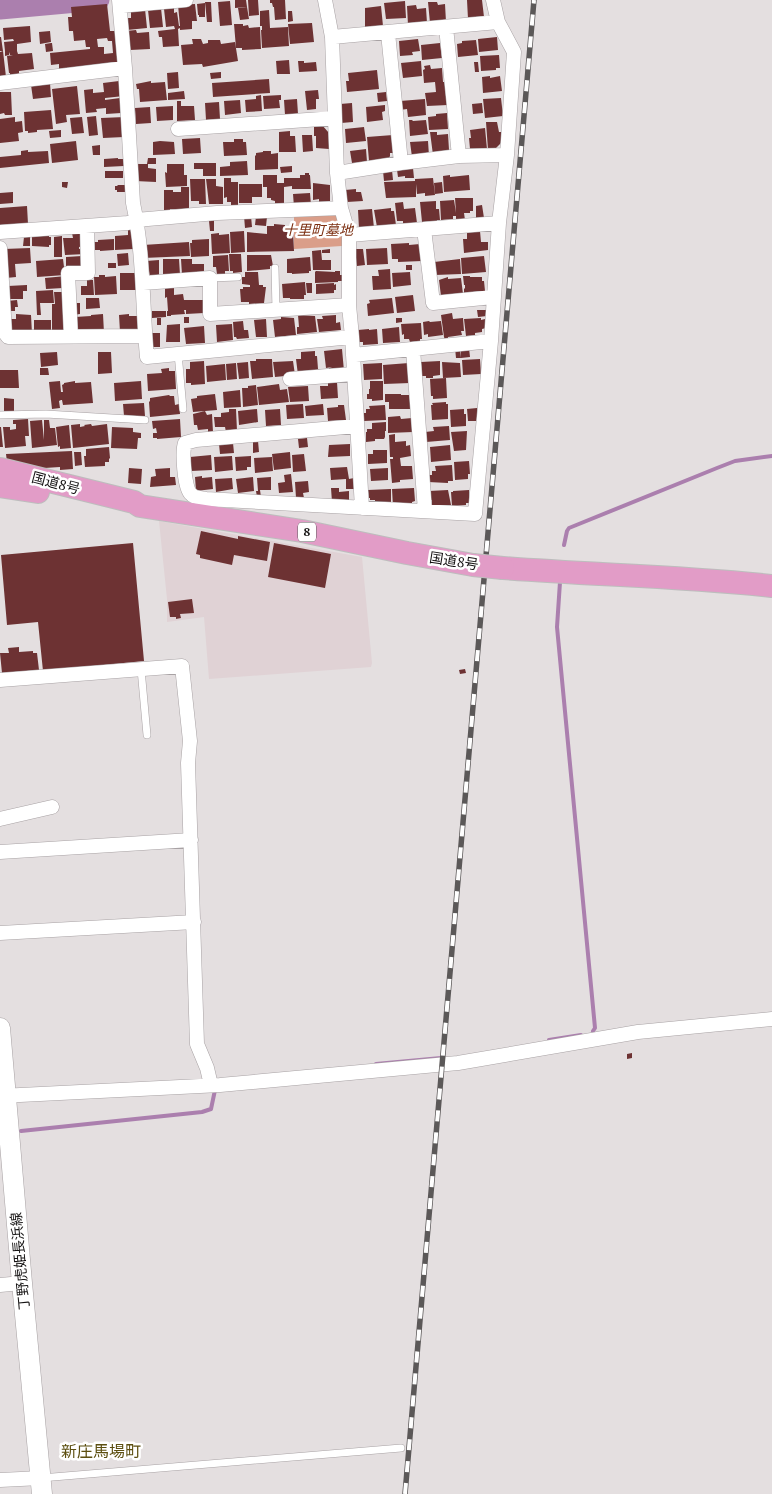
<svg xmlns="http://www.w3.org/2000/svg" width="772" height="1494" viewBox="0 0 772 1494" font-family="'PT Serif','Noto Sans JP',serif">
<style>
.built{fill:#e0d2d5}
.green{fill:#da9e89}
.lines{fill:none;stroke-linecap:round;stroke-linejoin:round}
.stream{stroke:#ab7fae;stroke-width:4}
.river{stroke:#ab7fae;stroke-width:21}
.building{fill:#6d3233;fill-rule:evenodd}
.service-casing{stroke:#a8a2a4;stroke-width:8}
.minor-casing{stroke:#a8a2a4;stroke-width:15}
.secondary-casing{stroke:#a8a2a4;stroke-width:21}
.trunk-casing{stroke:#bdbdbd;stroke-width:24}
.service{stroke:#fff;stroke-width:7}
.minor{stroke:#fff;stroke-width:14}
.secondary{stroke:#fff;stroke-width:20}
.trunk{stroke:#e29cc7;stroke-width:22}
.rail-casing{stroke:#5b5858;stroke-width:5.5}
.rail{stroke:#fff;stroke-width:4;stroke-dasharray:11;stroke-linecap:butt}
.trunk-bridge-casing{stroke:#bdbdbd;stroke-width:24;stroke-linecap:butt}
.trunk-bridge{stroke:#e29cc7;stroke-width:22}
.labels{text-anchor:middle;stroke-width:5;stroke-linejoin:round;paint-order:stroke}
.shield{fill:#fff;stroke:#5b5a5a;stroke-width:1}
.shield-label{font-size:12px;font-weight:bold;fill:#151313}
.park-label{font-size:14px;font-style:italic;fill:#7c2f11;stroke:#fff}
.street-label{font-size:14px;fill:#151313;stroke:#fff}
.quarter-label{font-size:16px;fill:#5d4f11;stroke:#fff}
</style>
<rect width="100%" height="100%" fill="#e4dfe0"/>
<path class="built" d="M159 521 362 557 372 663 371 667 209 679 204 617 167 622V599Z"/>
<path class="green" d="M335 212 340 223 343 245 342 246 294 249V216Z"/>
<g class="lines">
<path class="stream" d="M564 545 567 531 569 528 717 468 735 461 772 456
M560 582 557 627 595 1028 593 1031
M549 1040 581 1035
M376 1064 441 1058
M21 1131 202 1112 211 1109 215 1090"/>
<path class="river" d="M0 9 99 0"/>
</g>
<path class="building" d="M235 0H246L247 7 235 8Z
M248 0H258L259 15 249 16Z
M270 0H285L286 19 275 20 274 7H273L272 3H270Z
M467 0H482L484 17 468 19Z
M230 1 232 25 220 26 218 2Z
M405 1 406 18 386 19 384 3Z
M205 2H211L212 22H207Z
M428 2H437L438 5 445 4 446 22 430 23Z
M205 3V17H199V15H198L197 4Z
M107 4 110 31H117L120 66 59 69V64L51 65 50 53 90 49V47H86L85 40 74 41 73 31H69L68 17H72L71 7ZM107 38 108 41H112L113 53 104 54V47H98L97 39Z
M195 4 197 21H192V29L180 30V28L178 29 179 46 163 47 162 37H159L158 31 175 29 174 26 166 27 164 9 174 8V13L177 12 179 26H180L178 5Z
M416 5 417 9 426 8 427 23 408 25 407 6Z
M381 6 383 26 365 28V8Z
M247 7 249 19 240 20 238 8Z
M161 8 163 27 150 28 148 10Z
M145 9 147 28 127 30 126 18H131V10Z
M269 10 270 28 288 27 289 46 262 48 261 30H262V26H260V11Z
M288 11H292L293 21 288 22Z
M312 23 314 42 290 44 288 24Z
M234 24H243V26L248 25 249 28 260 27 261 49 242 50V48H236Z
M30 26 31 42 17 44V51L18 54 32 53 34 69 19 71V75L10 76V73H9L7 56 13 55H10V52L9 55 5 56V51H7H5L4 42 14 41 13 39 4 40 3 28Z
M136 30 137 33 149 32 150 49 130 50 126 31Z
M50 31 51 42 40 44 39 32Z
M0 37H1L3 51H0Z
M497 37 498 50 479 52 478 39Z
M192 39H201L203 44 208 43V40H220L221 44 235 42 238 61 203 67 202 64 183 65 181 45 193 44Z
M418 39 420 51 412 52 413 55 400 56 399 41Z
M476 40 478 55 458 57 457 44 462 43V41Z
M51 43H52L53 51 46 52 45 44Z
M440 43 442 58 422 60 421 45Z
M3 51 6 77 0 78V52Z
M499 55 500 68H496V70L481 71 480 56Z
M289 60 290 74H277L276 61Z
M298 61H304V63L316 62 317 71 299 72Z
M421 61 422 76 403 78 401 63Z
M474 62H478L479 72H475Z
M430 65 431 69 442 68 443 82H446L448 105 427 106 425 93 436 92 435 82 424 83 423 70 425 69 424 66Z
M377 70 379 89 347 92 346 81H349L348 73Z
M178 72 179 88 168 89 167 73Z
M221 72V78L211 79 210 73Z
M490 76V78L500 76 502 91 483 93 482 77Z
M269 79 270 93 213 97 212 83Z
M119 81 124 96 105 98V100L120 98 121 113 106 114V108L96 109 97 112 86 113 84 90 93 89V93L104 92 103 83Z
M151 81V83L165 82 167 100 140 102 139 89H137L136 84Z
M50 83 51 97 33 99 31 85Z
M77 86 80 114 66 115 67 122 56 124 52 89Z
M318 90 319 99H316V109L307 110 305 91Z
M184 91 185 99 168 100V93Z
M0 92H11L12 115H5L4 113 0 114Z
M386 92 387 101 378 102 377 93Z
M261 95 262 111 246 112 245 100 256 99V96Z
M281 95V100H279L280 108 264 109 263 96Z
M501 98 503 116 485 118 483 99Z
M297 99 298 114 285 115 284 100Z
M425 99 426 115 408 117 407 109 400 110V101Z
M240 100 241 113 225 115 224 101Z
M177 101H181V106H194L195 120 177 121Z
M219 102 220 119 206 120 205 103Z
M352 103 353 122 341 123 340 104Z
M482 103 483 113 473 114 472 104Z
M385 105V111L382 112 383 120 367 122 366 107Z
M173 106V120L157 121 156 107Z
M150 107 151 123 136 124 135 108Z
M51 110 53 129 37 130V132L28 133V131H25L24 112Z
M447 113 448 129 429 130 428 117 436 116V114Z
M96 116 98 135 89 136 87 117Z
M15 117V122L22 121 23 132 18 133 19 141 0 143V119Z
M82 117 84 133 72 134 70 118Z
M125 117 124 137 103 138 101 118Z
M409 120H412L413 121 426 120 428 134 410 136Z
M486 122H497L499 132H501L502 142 494 150H488Z
M314 125H322L329 133V149L316 148V136H314Z
M364 127 366 141 346 143 345 129Z
M485 128 487 149H470L469 138H471L470 130Z
M61 130V137L50 138 49 131Z
M290 131V136H295L296 152H279V132Z
M430 132H437V135L448 134 449 150H446L447 153 433 155Z
M302 135H312L313 151 303 152Z
M393 135 395 153H390V156L388 160 369 161 367 137Z
M200 138 201 153 183 154 182 139Z
M234 139H243V142H246L247 155 224 156 223 142H234Z
M76 141 78 160 52 163 50 144Z
M160 141 174 142 175 154 153 155V142Z
M428 141 429 156 412 157 410 142Z
M100 145V155H93L92 146Z
M366 149 367 162 352 163 350 151Z
M28 150V152L48 151 49 163 0 168V157L21 155V151Z
M263 151H271V154L278 153V169L255 170V155L256 156V153L263 152Z
M118 158V159H124V166L104 167V159Z
M148 158H156V164H147Z
M247 161 248 175 220 176V167L230 166V162Z
M194 163H216V176H203V169H194Z
M135 164H148V168L156 169V182L135 181Z
M167 164H184V175H187V186L166 187 165 172 167 173Z
M292 166V172L281 173 280 167Z
M413 168 414 178H405V176L398 177 397 170Z
M392 170 393 180 384 181 383 171Z
M105 171H123V178H105Z
M305 173H309V175H310L311 189H292V186L284 187V207H275V201L271 200V198H267V187H263V175H277V183H284V178H300V175H305Z
M450 175V177L469 175 470 190 444 192 443 176Z
M224 178H231V182H238V207H231V202H227V197L224 198Z
M433 178 435 195 425 196V193L417 194 416 184V197L386 198 384 182 415 181V179Z
M190 179H205L206 204H199V201H191Z
M206 179H216V186L223 187V204H209Z
M62 182H68L67 188 62 187Z
M442 182 443 193 435 194 434 183Z
M313 183 330 185V204H319V199L313 200Z
M239 184H262V197H252V203H239Z
M118 185H126V192H117V190H115V186H117Z
M181 187H189V209H170V211H164V190H173V192H181Z
M356 189V192H361L363 201 347 202 345 190Z
M13 192V203L0 204V193Z
M310 193 311 205 294 207 293 194Z
M455 198H473V211H470V213H464L465 220 456 221V216H453V219L441 220 440 201 454 200 456 213Z
M436 201V209H439L440 220H437V222H433V221L422 222 420 202Z
M403 202 404 209 415 208 417 223 403 224V221H397L395 203Z
M482 205 484 218 476 219V206Z
M27 206 28 224 0 225V208Z
M391 208V211H394L396 225 377 227 374 210Z
M372 209 374 228 359 229 358 210Z
M244 216H251L252 227 245 228Z
M256 216 267 217 266 226 255 225Z
M214 220V231H210L209 221Z
M274 224 285 225V229L293 230 294 251 247 252V232L267 234V226H274Z
M128 227H135L133 249 115 250V236L128 235Z
M244 231 245 252 231 253 230 232Z
M480 231 481 242H488V250L464 253 463 239H467V232Z
M49 232V237H51V245H49V247L32 246V235Z
M72 233H83L85 246 79 247V249L86 248V254L65 255 63 238H73Z
M219 233V235L229 234 230 253 212 254 211 234Z
M62 236V257H54V237Z
M24 237H30V246H23Z
M114 239V250L100 251V250H95L94 242H98V240Z
M209 239V256L191 257 190 243H192V240Z
M189 242 190 256 143 258V245Z
M409 243V245L420 244 422 261 398 262V259H392L391 244Z
M30 248 31 263 15 264 16 277 6 278 4 249Z
M387 248 388 264 367 265 366 249Z
M330 249V253H322V250Z
M355 249H363L365 265 357 266Z
M321 250 322 260H331V270H313L312 251Z
M128 253 129 265 118 266 117 254Z
M229 254H241L242 272 233 273V271H230Z
M228 255 229 271H225V274H217L216 267H213V256Z
M247 255H271L273 266H270V269L247 271Z
M82 256 85 269 66 271V257Z
M484 256 486 272 462 274 461 258Z
M310 257 311 271H309V273L292 274V273H287V259Z
M63 259 65 275 37 277 36 261Z
M163 259H179L180 275 163 276Z
M181 259H192V264H204V274L182 275Z
M460 259 461 274 435 275 434 262Z
M159 260V277H150L149 271H147L146 261Z
M108 263H116V268H108Z
M406 265H412V270H406Z
M390 269 391 289 373 290 372 276H379L378 270Z
M316 271 335 272V271H340V275H342V281H338V282L315 283V272Z
M245 272H258L259 285H263V287H266L264 303 249 304V302H241L240 289H243V287H250V285L242 284V277H245Z
M410 272 411 285 393 287 392 273Z
M120 273H136L137 290H120Z
M99 275H105V277L116 276 117 294 95 295 94 277H99Z
M66 276 63 288 46 289 45 278Z
M463 276H470V277H482V281H484L485 291 482 294 464 295V289L465 288V285H464Z
M448 277V279L461 278 463 294 441 296 439 280Z
M87 280H93L94 295H81V286H87Z
M305 282 306 295H304V299H290V298H283L282 284Z
M306 283H312V293H307Z
M334 283V285L336 284V290H334V293L316 294V284Z
M27 285V291H23V299H9L8 286Z
M174 286V295L183 294 184 300H203L204 313 186 314V310H184L185 314 171 315V316H167V311H168L167 297 165 298V287Z
M53 290 54 303H40L41 315H37L36 291Z
M54 292H68V332L52 333V304H55Z
M413 295 415 311 397 313 395 297Z
M86 298H99L100 308 86 309Z
M392 298 394 313 368 316 367 304 370 303 369 300Z
M17 300 18 307H15V311H8L7 301Z
M72 303H80V314L73 315Z
M477 310H486L487 316 478 317Z
M152 311H166V317L152 318Z
M452 313 453 319 463 318 464 331H461L462 335 448 337V339L445 340 444 337 441 315Z
M16 314 31 315 32 334 11 333 10 319H16Z
M103 314 104 333 78 335 75 317 91 316V315Z
M129 314V316H139L140 331 120 332 119 315Z
M298 315 315 316 317 332 297 334V327H299Z
M336 315V323L340 322 341 330 319 332 317 319H323L322 316Z
M184 317H189V323H184Z
M281 317 294 318 296 335 275 337 273 320 281 319Z
M157 318H161V325H157Z
M396 318H402V322L396 323Z
M481 318V320L485 319 486 328 482 329V332L475 333V335L466 336 464 319Z
M266 319 267 337H256L254 320Z
M34 320H51V335H34Z
M243 321 244 330H248L249 338 237 339 236 337H234L233 322Z
M429 321 430 322 441 321 443 335 428 337V334L424 335 423 322Z
M421 323 422 339H420V341L410 342 409 339H404V334L402 335 401 324Z
M180 324V342H166L167 325Z
M232 324 233 340 217 342 216 325Z
M204 326 205 343 186 344 184 328Z
M399 327 400 342 383 343 382 329Z
M369 329V330L377 329 378 344 363 345V342H359L358 330Z
M148 333H160V347H148Z
M455 348H460L461 358H456Z
M461 348H469L470 357 461 358Z
M342 349 344 371 329 372V368L332 367 326 368 324 351Z
M315 351V356H317L318 369H321L322 373 298 375 296 359H301V352Z
M57 352 58 365 41 367 40 353Z
M98 352H111L112 373 98 374Z
M256 359H272L273 377 252 379 250 361H256Z
M480 359 481 374 463 375 462 360Z
M204 361 205 384 191 385V383H186V369H190V362Z
M293 361 295 375 275 377 273 362Z
M440 361V375L433 376V378H426V376H422L421 362Z
M248 362 249 378 239 379 237 363Z
M442 362 460 363 461 377 443 378Z
M236 363 237 379 227 380 226 364Z
M382 363V379L364 380 363 364Z
M409 363 410 383 384 384 383 365Z
M225 364 226 380 207 382 206 366Z
M40 368H48L49 375H40Z
M169 368V371H175L176 389 148 391 147 374 162 373 161 369Z
M0 370H18L19 388H0Z
M446 378 447 398 433 399V396H431L430 379Z
M60 381 61 392H63L62 385 64 384V383L75 381V383L91 382 93 403 63 405 62 400H61L59 401 60 408 52 409 49 382Z
M141 381 142 399 115 401 114 383Z
M370 381H383V400L372 401V399H367V394H369V389H370Z
M337 382 338 398 321 399 320 386H328V383Z
M279 384 280 390 287 389 289 402 259 405 257 387Z
M256 385 258 405 243 407 242 388H248V386Z
M308 386 309 401 290 402 288 387Z
M240 390 241 407 224 408 223 392Z
M215 394 217 410 193 412 191 399 197 398V396Z
M385 394H401V395H411V409H389V402H385Z
M169 395 170 396H174L175 405 179 404 180 414 150 417 149 402 150 401V398Z
M4 398 14 399V411H4Z
M446 402V404H448V419L432 420 431 405H433L432 403Z
M144 403 145 416H124L123 404Z
M303 404 304 418 287 419 286 405Z
M323 404 324 415 306 416 305 406Z
M338 405H344L346 420 328 421 327 408 338 407Z
M385 405 386 420 364 421V413H366V409H370L369 406Z
M477 408 478 421H468L467 409Z
M229 409H236L237 431 226 432 225 427H215L214 417H221V413L229 412Z
M257 409 258 422 239 425 238 411Z
M280 409 281 425 266 426 265 410Z
M464 409V414H466V426L451 427 450 410Z
M205 411 207 415 212 414 213 432H208V429L198 430 197 425H194L193 414Z
M400 416 401 419 412 418 413 432 388 433V417Z
M28 419 29 436H25L26 446 5 448 3 427H10V430L16 429V424H13V420Z
M180 419 181 437 157 439V438H153V433H157L156 428 153 429 152 421Z
M42 420 44 440V420H49L50 428H55L57 445 32 448 30 421Z
M386 422V431H385V437L384 439H375V441L366 442V432H367V429H372V423Z
M80 424V427L85 426 84 425 91 424 92 426 107 424 109 444 73 448 71 425Z
M69 425 71 448 60 449V446L58 447 56 427Z
M449 426 450 440 426 442 425 432 434 431 433 427Z
M0 427H1L3 447H0Z
M112 427 133 428V432L141 433V438H138L137 449 111 448Z
M467 431 466 450 454 451 451 432Z
M395 434V442L406 441V446L410 445 411 456 400 458 401 466H412L413 479 400 480V482L392 483 390 459H393V457H390L389 435Z
M307 438 308 447 299 448 298 439Z
M258 441 259 452 253 453V442Z
M233 443 234 453 220 454 219 444Z
M350 444V456L328 457 329 445Z
M450 445 451 460 431 462 430 447Z
M109 447 110 458 109 459V462H105V466L85 467 84 456H86V449Z
M373 450H387V463L368 464V454H373Z
M72 451 73 469 60 470V467L29 469 7 462 6 454Z
M74 452H81L82 465 75 466Z
M290 452 291 468 274 470 272 454Z
M304 454 306 471 293 472 292 455Z
M211 455 212 470 191 471 190 457Z
M232 456 233 470 215 472 214 457Z
M251 456V467H247V470L236 471 235 457Z
M272 457 273 471 255 473 254 458Z
M469 461 470 474H468V479L455 480 454 462Z
M452 465 453 481H448V483L428 482 427 475H432V471H436L435 466Z
M347 467 349 479 354 478 355 489H346V479L331 480 330 468Z
M129 468 142 469 141 484 128 483Z
M170 468V477H175L176 485 150 487 151 477 156 476 155 469Z
M388 468V480L371 481 370 469Z
M291 474 293 492 279 493 278 483 285 482 284 475Z
M202 476V478L212 477 213 489 196 491 195 477Z
M253 477 254 491 238 493 236 479Z
M271 477V490H260L261 497H257L256 491H258L257 478Z
M232 478 233 489 216 492 215 479Z
M308 481 309 492 303 493 304 498H296L295 482Z
M331 488H339V492L349 491V501L332 502Z
M414 488 415 501 412 502V504L393 507 392 489Z
M391 489V505L375 503V500H370V498H369L368 490Z
M448 490 451 505H432V500H430L429 491Z
M469 490V503H466V505L452 506 451 492H453V491Z
M201 531 238 539V536L270 542 267 561 234 555 232 565 200 558V555L196 554Z
M133 543 144 661 43 671 38 622 7 625 1 555Z
M274 543 331 554 325 588 268 577Z
M192 599 194 613 180 614 181 618 176 619V617H170L168 602Z
M19 647V652L33 651V653H37L39 670 2 673 0 653H9L8 648Z
M465 669 466 673 460 674 459 670Z
M632 1053V1058L627 1059V1054Z"/>
<g class="lines">
<g class="service-casing">
<path id="service" d="M275 268 276 310
M210 278 238 277
M178 353 183 409
M0 415 46 414 145 420
M141 669 147 735
M41 1478 401 1448"/>
</g>
<g class="minor-casing">
<path id="minor" d="M119 0 125 68 133 203C144 253 142 305 147 357L352 337 362 508
M325 0 332 37 337 173 341 208 349 235V305L352 337
M120 6 186 0
M446 27 459 156
M388 33 401 163
M332 37 498 22
M0 83 125 68
M178 129 335 118
M337 173 401 163 459 156 507 155
M424 229 433 303 493 297
M0 232 128 223 136 220 217 213 341 208
M349 235 499 223
M0 248 5 333 8 337 145 336
M143 283 210 278V314L349 305
M71 337 68 273H88L87 226
M413 349 425 511
M353 355 491 341
M290 379 353 374
M357 426 196 440 185 443C182 451 184 488 191 494 194 498 201 498 206 499L475 514 491 341 499 223 507 155 514 52 498 22 493 0
M0 680 182 666 190 741 188 763 197 1044 207 1068 211 1085
M0 819 52 807
M0 852 191 840
M0 933 194 922
M0 1096 220 1085 458 1063 638 1032 772 1019
M0 1285 22 1283
M0 1480 41 1478"/>
</g>
<g class="secondary-casing">
<path id="secondary" d="M0 1028 22 1283 42 1494"/>
</g>
<g class="trunk-casing">
<path id="trunk" d="M0 469 134 502 140 506 302 531 407 553 473 565
M0 486 38 492
M503 568C593 575 682 576 772 586"/>
</g>
<use href="#service" class="service"/>
<use href="#minor" class="minor"/>
<use href="#secondary" class="secondary"/>
<use href="#trunk" class="trunk"/>
<g class="rail-casing">
<path id="rail" d="M405 1494 534 0"/>
</g>
<use href="#rail" class="rail"/>
<g class="trunk-bridge-casing">
<path id="trunk-bridge" d="M473 565 503 568"/>
</g>
<use href="#trunk-bridge" class="trunk-bridge"/>
</g>
<g class="labels">
<rect class="shield" x="298" y="522.5" width="18" height="19" rx="4"/>
<g class="shield-label">
<text x="307" y="536">8</text>
</g>
<g class="park-label">
<text x="318" y="235">十里町墓地</text>
</g>
<g class="street-label">
<text transform="translate(56 483) rotate(15)" y="5">国道8号</text>
<text transform="translate(454 561) rotate(9)" y="5">国道8号</text>
<text transform="translate(20 1261) rotate(-95)" y="5">丁野虎姫長浜線</text>
</g>
<g class="quarter-label">
<text x="101" y="1457">新庄馬場町</text>
</g>
</g>
</svg>
